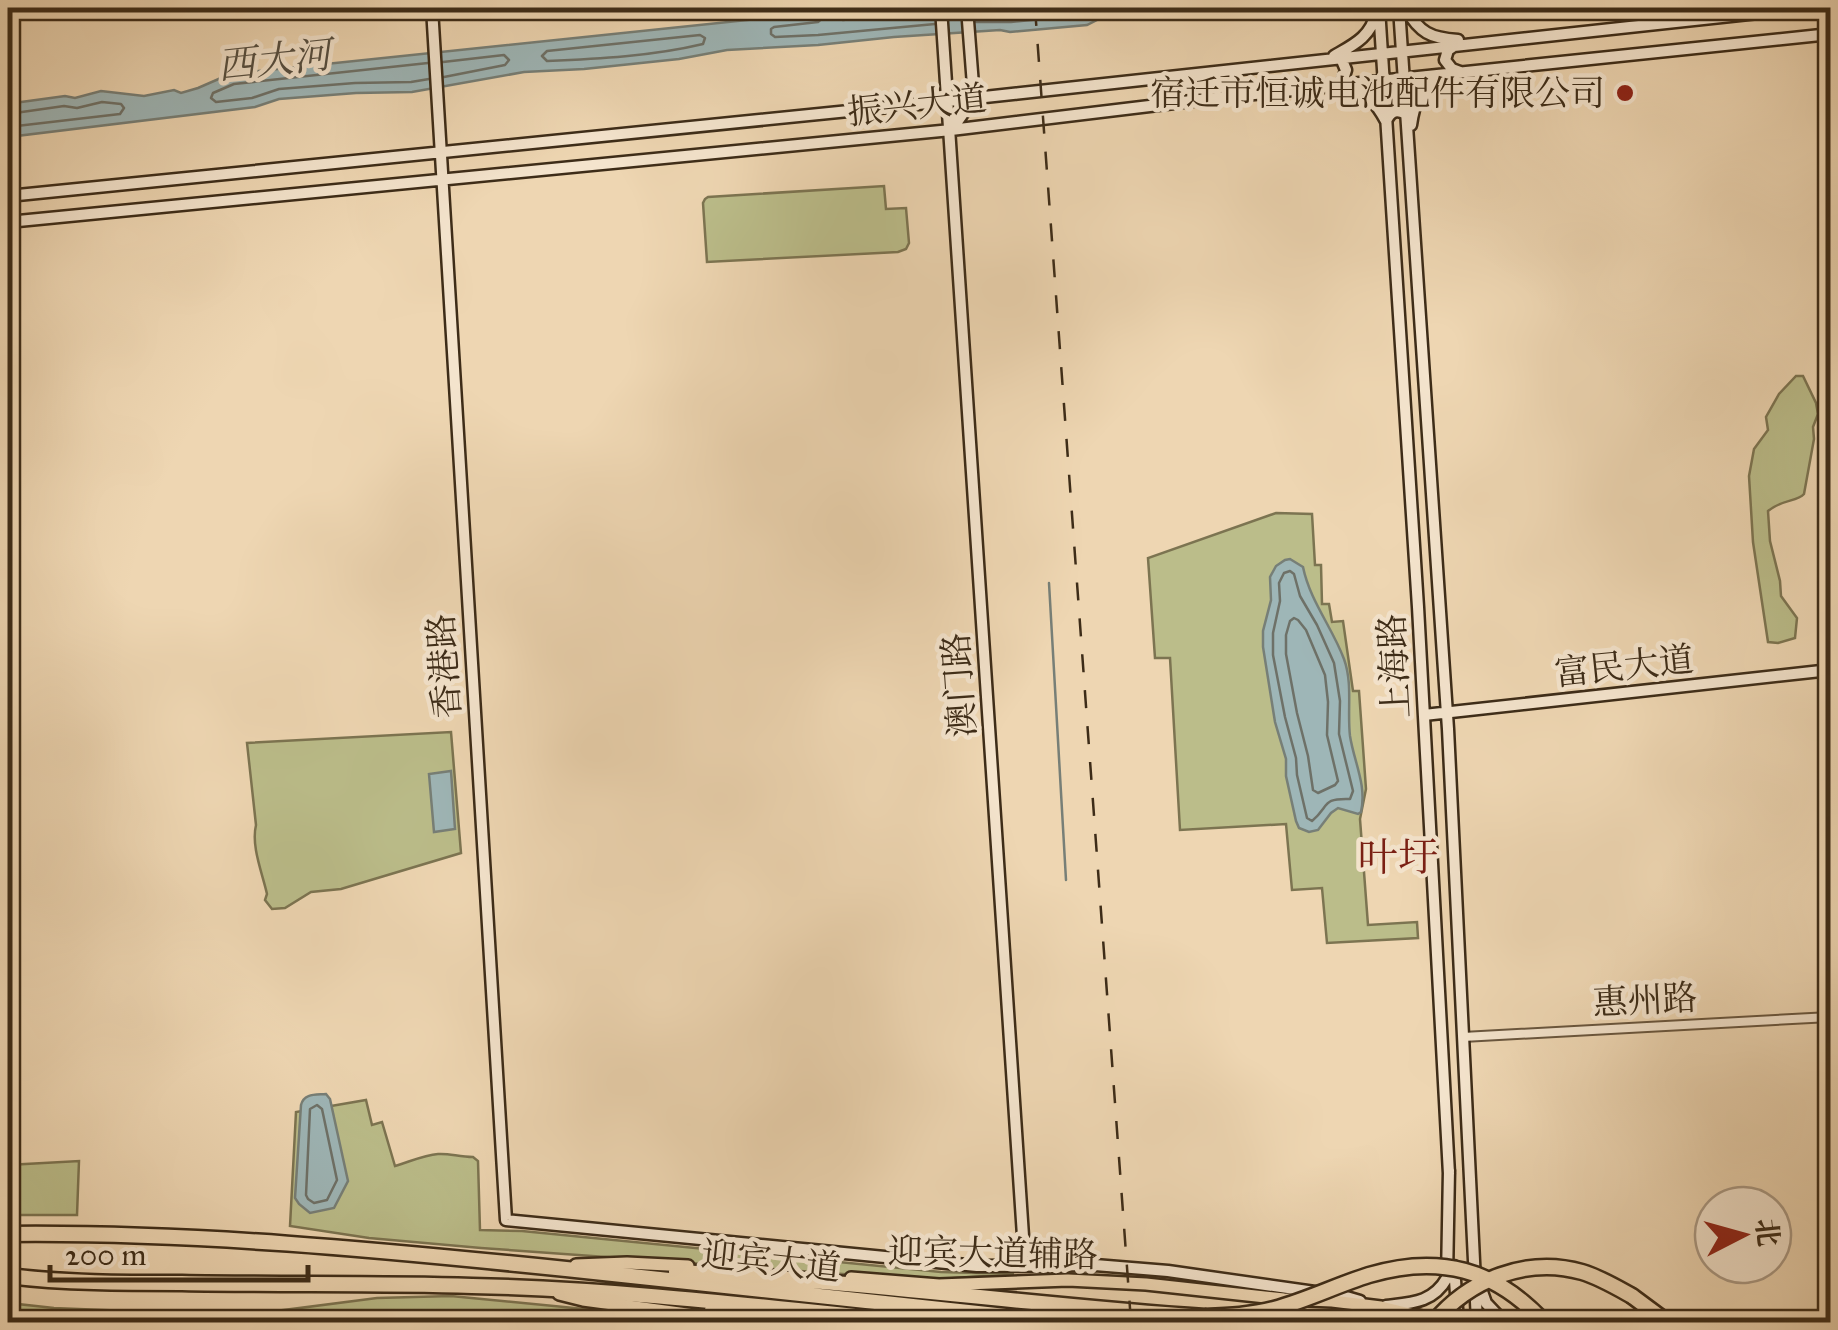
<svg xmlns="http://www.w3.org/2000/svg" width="1838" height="1330" viewBox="0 0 1838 1330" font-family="'IM FELL Great Primer','Noto Serif SC',serif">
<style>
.green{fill:#bbbd8a;stroke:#7c7451;stroke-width:2.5}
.water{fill:#9eb6b7;stroke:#777f77;stroke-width:2.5}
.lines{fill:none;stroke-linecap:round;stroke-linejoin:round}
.shore{stroke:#6e7168;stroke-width:2.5}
.stream{stroke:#777f77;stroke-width:2.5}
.street-casing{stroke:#69563e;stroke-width:12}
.secondary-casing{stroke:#3d2c18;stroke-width:15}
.primary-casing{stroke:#3d2c18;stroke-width:16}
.highway-casing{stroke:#3d2c18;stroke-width:19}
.street{stroke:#f4e4cd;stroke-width:8}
.secondary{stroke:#f4e4cd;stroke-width:10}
.primary{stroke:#eed6b2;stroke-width:11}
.highway{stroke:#eed6b2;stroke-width:14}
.rail{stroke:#3d2c18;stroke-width:2.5;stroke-dasharray:18 18;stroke-linecap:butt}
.highway-bridge-casing{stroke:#3d2c18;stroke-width:19;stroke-linecap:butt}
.highway-bridge{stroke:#eed6b2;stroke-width:14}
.poi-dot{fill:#8f2418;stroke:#f4e4cd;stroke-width:4}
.labels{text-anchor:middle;stroke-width:9;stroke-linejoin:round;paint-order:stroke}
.poi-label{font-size:35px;fill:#3d2c18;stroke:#f4e4cd;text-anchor:end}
.street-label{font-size:35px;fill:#3d2c18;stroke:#f4e4cd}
.water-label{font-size:38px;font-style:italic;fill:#554e40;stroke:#f4e4cd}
.quarter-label{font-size:40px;fill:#7a1f14;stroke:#f4e4cd}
</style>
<rect width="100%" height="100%" fill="#eed6b2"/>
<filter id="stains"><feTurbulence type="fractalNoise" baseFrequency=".002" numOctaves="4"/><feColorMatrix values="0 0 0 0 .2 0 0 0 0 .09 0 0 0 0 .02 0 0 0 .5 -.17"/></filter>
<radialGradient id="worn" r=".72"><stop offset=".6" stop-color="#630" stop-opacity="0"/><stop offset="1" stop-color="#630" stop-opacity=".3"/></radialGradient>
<path class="green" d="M884 186 886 209 906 208 909 243 906 249 898 252 707 262 703 203 705 199 708 197Z
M1796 376H1803L1816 403 1818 414 1813 427 1814 439 1804 494C1797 502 1782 499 1768 511L1770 541 1780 581 1781 596 1797 618 1795 638 1778 643 1768 642 1753 542 1749 476 1754 449 1768 430 1766 417 1779 394Z
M1276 513 1312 514 1315 565H1321L1322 604H1329L1332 622 1343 621 1353 691H1359L1366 789 1360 819 1368 925 1417 922 1418 938 1327 943 1322 888 1292 890 1286 824 1180 830 1170 658H1155L1148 558Z
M451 732 461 853 341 889 311 892 285 908 272 909 265 900 267 894C262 872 251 846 256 825L247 743Z
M366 1100 372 1125 382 1122 395 1166C409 1162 424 1155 438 1154 449 1153 459 1157 473 1157L478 1161 480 1230 522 1231 941 1272 1014 1274 926 1280 481 1248 369 1238 290 1226 296 1112Z
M79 1161 77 1215H8V1165Z
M451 1296 625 1313 691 1322H8V1303L54 1308 228 1315 253 1314 377 1298Z"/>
<path class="water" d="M862 8H1155L1101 18 1087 25 1010 32 1000 30 894 37 818 45 727 50 679 59 584 69 524 72 412 92 356 93 279 99 255 107 8 137V106L14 103 65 96 75 98 101 91 144 96 174 90 181 93 198 88 230 74Z
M1290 559 1303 567C1310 601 1332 627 1344 659 1353 684 1347 711 1350 736 1354 762 1367 785 1361 812L1358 814 1338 808 1331 813 1318 830 1309 832 1299 828 1296 821 1286 776V759L1275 722 1263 647V631L1271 600 1270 577 1276 566 1285 560Z
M451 771 455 829 434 832 429 774Z
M326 1094 330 1099 348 1181 334 1208 310 1213 299 1204 295 1198 301 1105C304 1093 316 1095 326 1094Z"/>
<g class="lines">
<path class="shore" d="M826 8 825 16 818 22 774 27 771 29V34L775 37 818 35 935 24
M839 8V16L843 20 934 12
M976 22H1011L1084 15 1105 8
M700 35 705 38 703 44C653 56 598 59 547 61L542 56 547 51Z
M443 62 504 55 509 60 505 65 444 77
M428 63 234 84 213 93 211 98 216 102 252 98 279 89 355 83 411 82 429 79
M8 114 64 106 77 108 102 102 121 104 124 108 120 114 8 127
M1290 571 1294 574 1300 596 1317 625 1334 663 1340 701 1339 734 1353 791 1350 799C1321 798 1330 806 1312 821L1307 818 1297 775 1296 758 1285 717 1273 655V633L1280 601 1279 583 1284 573Z
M1294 618 1298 620 1306 630 1325 675 1328 702 1327 735 1338 781 1335 785 1318 793 1313 790 1308 756 1297 713 1286 654V635L1290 621Z
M317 1105 322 1109 337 1180 327 1200 314 1203 308 1199 306 1195 310 1109Z"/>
<path class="stream" d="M1049 583 1066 880"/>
<g class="street-casing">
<path id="street" d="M1463 1037 1830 1017"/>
</g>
<g class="secondary-casing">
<path id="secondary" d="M432 8 506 1220 977 1266 1095 1265 1168 1271 1343 1296 1360 1301
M941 8 1023 1236 1032 1254 1043 1265
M1379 8 1418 607 1449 1174
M1399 8 1448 729 1477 1322
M1405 8C1420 33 1430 38 1458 40
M1454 46 1448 50 1445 60 1452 69 1460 72
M1334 56C1353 45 1371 37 1376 13
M1341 86 1346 70 1341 58
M1349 86C1368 94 1376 103 1386 121 1391 111 1396 109 1406 114
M1411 125C1414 103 1420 89 1440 79
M952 129 974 98 967 8
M8 196 948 101 1804 8
M8 222 951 130 1216 98 1830 34
M1424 715 1830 670
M1454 1266 1458 1322
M1480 1286 1486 1303 1504 1322
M1386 1306C1411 1303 1433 1303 1447 1278L1449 1170"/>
</g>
<g class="primary-casing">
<path id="primary" d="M576 1265 627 1263 688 1266
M851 1278 939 1285 1068 1280 1146 1284 1284 1299 1332 1301 1381 1307 1439 1321
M559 1294 583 1300 724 1319"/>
</g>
<g class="highway-casing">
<path id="highway" d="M8 1234C194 1232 381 1250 566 1269 732 1287 898 1304 1063 1322
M676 1272C853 1280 1029 1305 1205 1317
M8 1276C65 1283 124 1283 182 1283 279 1285 376 1283 472 1286 619 1289 766 1307 912 1322
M1632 1296 1667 1322
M712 1310 789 1322"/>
</g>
<use href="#street" class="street"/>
<use href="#secondary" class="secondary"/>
<use href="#primary" class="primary"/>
<use href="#highway" class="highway"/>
<path class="rail" d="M1035 8 1131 1322"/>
<g class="highway-bridge-casing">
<path id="highway-bridge" d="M1205 1317C1229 1316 1251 1315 1274 1309 1307 1300 1337 1285 1369 1275 1439 1254 1495 1269 1544 1322
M1434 1322C1469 1280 1527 1256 1582 1272 1599 1277 1616 1287 1632 1296"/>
</g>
<use href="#highway-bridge" class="highway-bridge"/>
</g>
<circle class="poi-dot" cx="1625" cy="93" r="10"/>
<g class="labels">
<g class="poi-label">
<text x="1605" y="105">宿迁市恒诚电池配件有限公司</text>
</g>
<g class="street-label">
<text transform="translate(917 105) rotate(-6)" y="12">振兴大道</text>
<text transform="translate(444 666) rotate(-94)" y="12">香港路</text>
<text transform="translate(1394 666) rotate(-93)" y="12">上海路</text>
<text transform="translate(1624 666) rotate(-6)" y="12">富民大道</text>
<text transform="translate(959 685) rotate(-94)" y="12">澳门路</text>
<text transform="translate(1645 1000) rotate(-3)" y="12">惠州路</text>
<text transform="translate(993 1253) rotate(1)" y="12">迎宾大道辅路</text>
<text transform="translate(771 1261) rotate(6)" y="12">迎宾大道</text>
</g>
<g class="water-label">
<text transform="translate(274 60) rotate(-6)" y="13">西大河</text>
</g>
<g class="quarter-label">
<text x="1398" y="871">叶圩</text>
</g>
</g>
<rect width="1838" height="1330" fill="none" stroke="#eed6b2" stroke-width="40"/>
<rect x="10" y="10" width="1818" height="1310" fill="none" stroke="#3d2c18" stroke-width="5"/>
<rect x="20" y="20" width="1798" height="1290" fill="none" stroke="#3d2c18" stroke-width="2.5"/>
<g transform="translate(1743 1235) rotate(84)"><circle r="48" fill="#f4e4cd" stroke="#ab9a85" stroke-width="2.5"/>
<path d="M0-8L18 38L0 25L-18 38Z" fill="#8f2418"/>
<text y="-15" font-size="28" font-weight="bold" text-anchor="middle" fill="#3d2c18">北</text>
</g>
<path d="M50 1265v15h258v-15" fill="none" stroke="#3d2c18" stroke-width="5"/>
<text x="65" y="1265" font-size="30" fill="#3d2c18" stroke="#f4e4cd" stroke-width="8" paint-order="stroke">200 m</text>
<rect width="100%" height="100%" filter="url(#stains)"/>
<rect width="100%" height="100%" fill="url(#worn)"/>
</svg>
